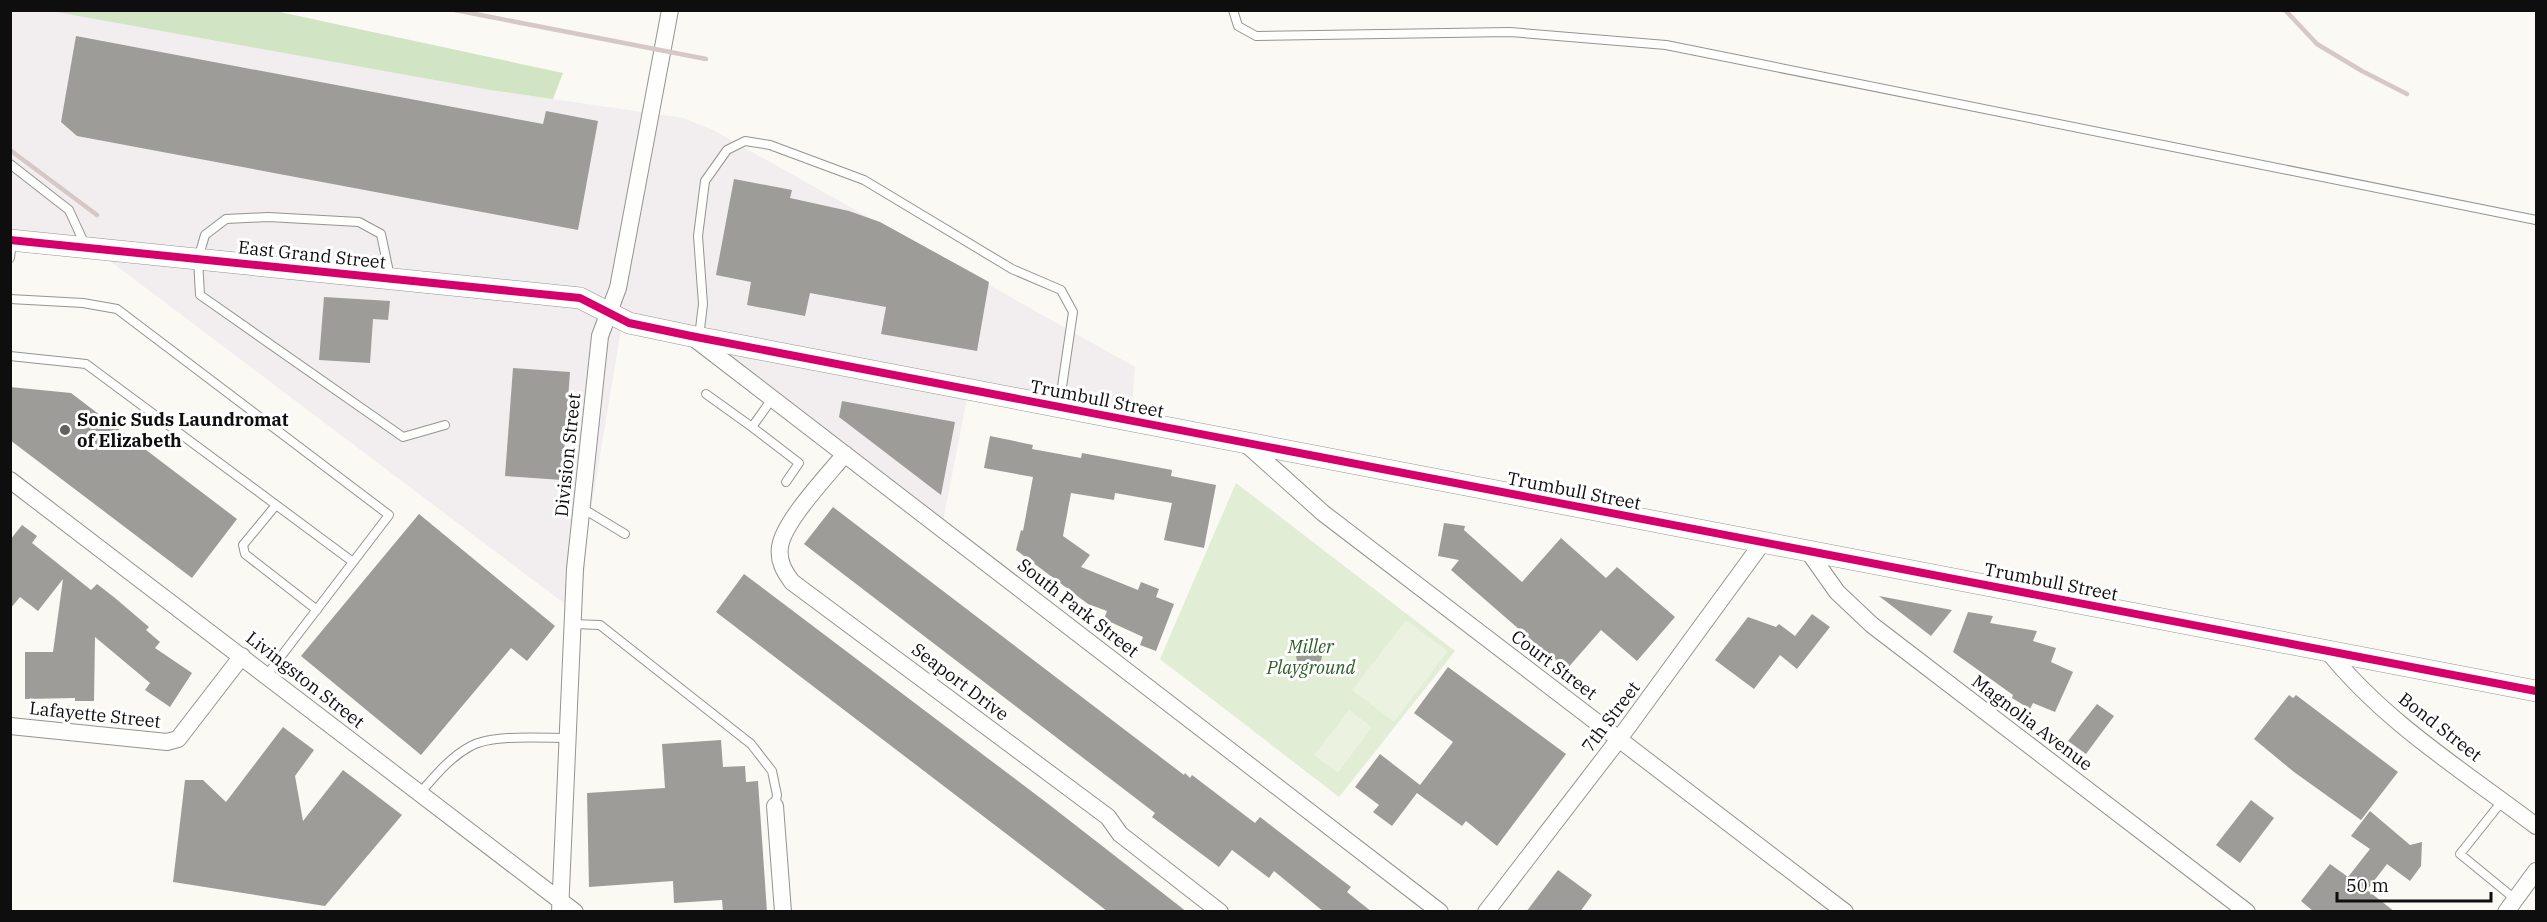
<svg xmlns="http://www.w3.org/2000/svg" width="2547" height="922" viewBox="0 0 2547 922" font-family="'IBM Plex Serif',serif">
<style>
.industrial{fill:#f2edef}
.green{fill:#e1edd5}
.forest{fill:#d1e4c4}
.pitch{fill:#ebf2df}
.building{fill:#9e9c98}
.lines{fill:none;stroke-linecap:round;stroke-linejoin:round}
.service-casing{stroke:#949491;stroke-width:10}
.minor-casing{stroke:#949491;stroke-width:18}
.tertiary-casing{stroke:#949491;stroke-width:22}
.service{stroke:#fefefd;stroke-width:8}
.minor{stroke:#fefefd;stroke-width:16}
.tertiary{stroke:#fefefd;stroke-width:21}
.rail{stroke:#d5c8c6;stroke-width:4.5}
.cycleway-casing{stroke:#fff;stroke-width:11}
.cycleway{stroke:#d6006c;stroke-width:8}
.poi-dot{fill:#61605e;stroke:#fff;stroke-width:2}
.labels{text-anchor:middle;stroke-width:6;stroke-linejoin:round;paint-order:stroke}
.street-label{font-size:18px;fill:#0e0e0e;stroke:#fff}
.poi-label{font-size:18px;font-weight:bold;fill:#0e0e0e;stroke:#fff;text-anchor:start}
.park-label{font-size:18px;font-style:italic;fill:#2a5e25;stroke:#fff}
</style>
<rect width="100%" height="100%" fill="#faf9f3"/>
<path class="industrial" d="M51 10 490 90 683 118 713 130 1135 367 1131 419 969 388 942 526 708 338 623 318 587 533 581 616 86 243 11 235V11Z"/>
<path class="green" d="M1236 483 1455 651 1339 797 1160 659Z"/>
<path class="forest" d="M51 11H275L563 73 553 99 490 90Z"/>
<path class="pitch" d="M1406 620 1448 651 1394 722 1352 690Z
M1349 710 1372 727 1338 773 1314 755Z"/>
<path class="building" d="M76 36 543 124 546 111 598 121 578 230 77 136 61 122Z
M734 179 792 190 790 198 849 211 880 222 989 282 977 351 881 334 886 307 810 293 805 316 747 305 751 282 716 275Z
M324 297 390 301 388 320 373 319 370 363 319 360Z
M513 368 570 372 562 480 505 476Z
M10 387 71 393 237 519 192 578 10 440Z
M842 401 955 422 941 495 839 417Z
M990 436 1033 445 1032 449 1081 458 1082 453 1172 470 1171 476 1216 485 1204 548 1164 540 1172 503 1115 493 1114 500 1071 493 1063 536 1090 555 1081 567 1138 590 1141 582 1159 589 1156 597 1174 604 1156 651 1140 645 1143 637 1104 619 1107 611 1088 604 1016 550 1021 530 1023 531 1033 477 984 468Z
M833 507 1184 775 1185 773 1190 778 1192 775 1255 823 1260 817 1351 887 1347 892 1372 912H1324L1274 871 1269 878 1232 850 1219 867 1152 817 1155 813 804 544Z
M419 514 555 626 527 661 511 648 421 755 301 656Z
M1444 523 1465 526 1464 530 1522 582 1561 538 1606 578 1617 567 1675 617 1637 661 1601 630 1566 670 1451 570 1459 560 1438 556Z
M22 525 37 536 32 543 91 590 97 584 115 598 149 627 146 630 160 642 155 648 192 673 170 707 145 690 150 683 95 637 94 701H75V698L25 699V652H53L63 579 38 611 20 597 10 609V540Z
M744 574 1047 803 1187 912H1108L1098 904 716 612Z
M1879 596 1952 610 1931 636Z
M1968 612 1993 616 1990 623 2037 631 2033 641 2056 648 2051 662 2073 672 2055 712 2033 703 2030 709 2012 698 2013 695 1953 652Z
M1812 614 1830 627 1797 669 1780 655 1754 689 1715 660 1748 617 1776 627 1779 624 1795 636Z
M1296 655a13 13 0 1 1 26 0a13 13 0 1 1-26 0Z
M1448 667 1566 754 1497 846 1466 821 1462 826 1417 793 1392 826 1373 812 1379 805 1355 787 1380 754 1420 785 1453 742 1414 713Z
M2289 695 2293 698 2296 695 2398 772 2361 820 2294 772 2254 739Z
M2097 704 2114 716 2086 754 2068 741Z
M283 727 314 750 295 776 303 821 343 770 402 815 325 906 173 882 185 780H203L226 802Z
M721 740 723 767 745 766 746 782 758 781 767 912H723L722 900 674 903 673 881 589 887 587 793 665 788 662 744Z
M2251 800 2274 818 2240 863 2216 845Z
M2370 811 2410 845 2422 842 2421 866 2410 881 2387 864 2367 890 2395 912H2314L2301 901 2330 864 2348 877 2370 849 2351 836Z
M1558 870 1592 895 1580 912H1526Z"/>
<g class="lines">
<g class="service-casing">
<path id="service" d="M1233 10 1238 26 1256 36 1510 32 1666 45 2536 220
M10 164 69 210 85 245
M10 258 12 241
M390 277 381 234 359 222 268 217 226 219 205 235 198 259 200 295 403 437 445 425
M10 299 83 303 117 309 389 515 266 676
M699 337 703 304 698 236 705 181 727 150 745 141 770 145 864 180 1012 269 1061 290 1073 312 1059 407
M10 356 86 364 353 562
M706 394 752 427 772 399
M752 427 799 463 786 482
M276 505 243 545 245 554 317 610
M582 508 625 534
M573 624 600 625 751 744 772 771 777 795 775 806
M420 793C435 776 450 757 471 746 492 734 543 738 568 738
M2503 800 2460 854 2515 899"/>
</g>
<g class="minor-casing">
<path id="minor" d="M691 336 1440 912
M1245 443 1323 513 1845 912
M845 454C828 475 783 522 780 547 778 561 784 571 792 582L1108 817 1120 834 1220 912
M10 480 575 912
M1808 551 1837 592 1872 625 2247 912
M2327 650C2383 721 2465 772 2536 826
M10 726 167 742 178 739 242 656
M775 806 783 912
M560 912 575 569 600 336 618 288 670 10
M1486 912 1619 739 1763 542
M2506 912 2536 871"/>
</g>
<g class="tertiary-casing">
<path id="tertiary" d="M10 240 580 298 629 323 691 336 2536 691"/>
</g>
<use href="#service" class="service"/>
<use href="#minor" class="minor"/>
<use href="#tertiary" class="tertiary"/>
<path class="rail" d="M455 10 706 59
M2285 10 2317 44 2362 71 2407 94
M10 150 97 215"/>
<g class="cycleway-casing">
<path id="cycleway" d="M10 240 580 298 629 323 691 336 2536 691"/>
</g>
<use href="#cycleway" class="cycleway"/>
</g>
<circle class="poi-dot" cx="65" cy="430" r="6"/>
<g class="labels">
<g class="street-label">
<text transform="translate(312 255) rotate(6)" y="6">East Grand Street</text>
<text transform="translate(1097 399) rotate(11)" y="6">Trumbull Street</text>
<text transform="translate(568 455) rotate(-84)" y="6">Division Street</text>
<text transform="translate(1574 491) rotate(11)" y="6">Trumbull Street</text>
<text transform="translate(2051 582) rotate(11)" y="6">Trumbull Street</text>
<text transform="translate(1078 608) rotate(38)" y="6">South Park Street</text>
<text transform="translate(1554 665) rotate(37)" y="6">Court Street</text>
<text transform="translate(305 680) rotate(38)" y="6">Livingston Street</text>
<text transform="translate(960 682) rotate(37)" y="6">Seaport Drive</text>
<text transform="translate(95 715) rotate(6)" y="6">Lafayette Street</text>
<text transform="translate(1611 717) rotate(-53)" y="6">7th Street</text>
<text transform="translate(2032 723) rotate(37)" y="6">Magnolia Avenue</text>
<text transform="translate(2440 727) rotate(38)" y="6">Bond Street</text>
</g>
<g class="poi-label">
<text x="77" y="426">Sonic Suds Laundromat<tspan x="77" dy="21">of Elizabeth</tspan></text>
</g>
<g class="park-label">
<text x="1311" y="653">Miller<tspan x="1311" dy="21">Playground</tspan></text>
</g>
</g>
<rect width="2547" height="922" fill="none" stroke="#0e0e0e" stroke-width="24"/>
<path d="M2337 892v9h154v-9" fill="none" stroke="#0e0e0e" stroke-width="3"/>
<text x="2346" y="892" font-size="18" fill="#0e0e0e" stroke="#ffffff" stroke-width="4.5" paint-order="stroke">50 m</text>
</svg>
